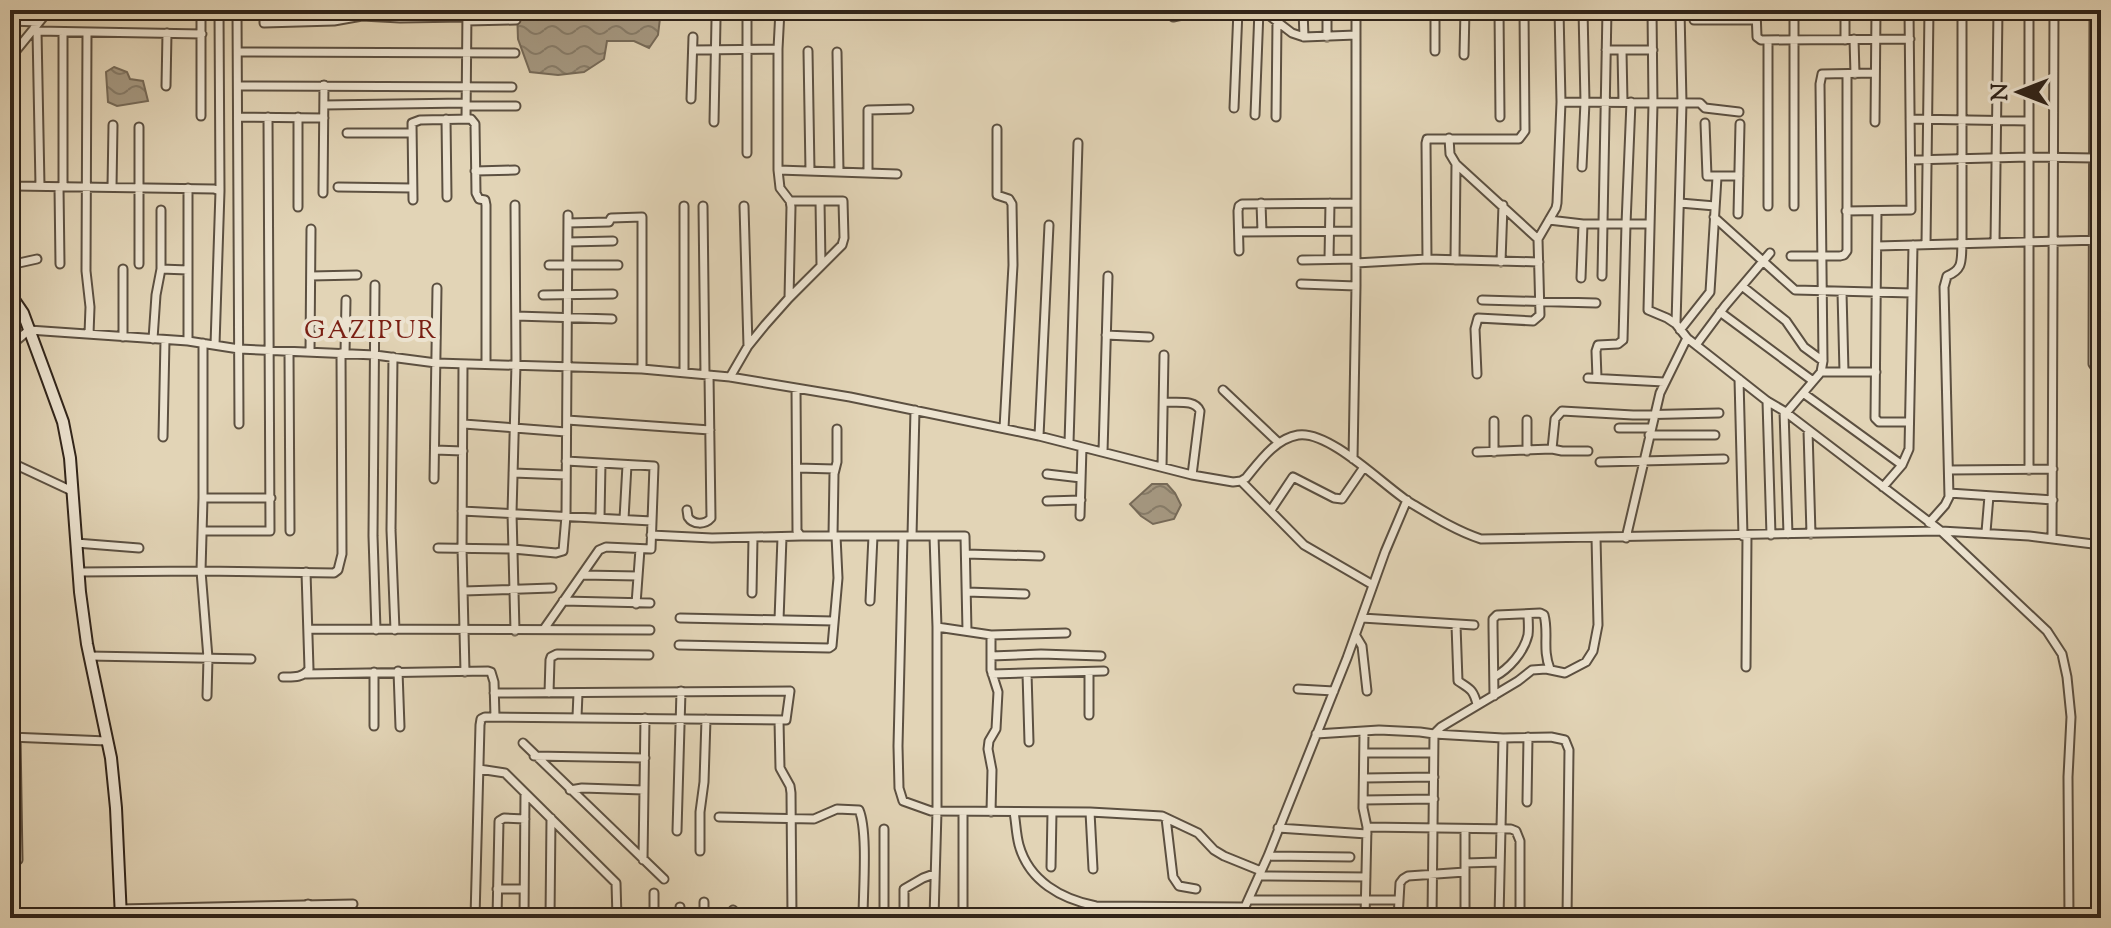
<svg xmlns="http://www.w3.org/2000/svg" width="2111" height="928" viewBox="0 0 2111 928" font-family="'Sorts Mill Goudy',serif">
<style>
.water{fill:url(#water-waves);stroke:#766a58;stroke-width:2}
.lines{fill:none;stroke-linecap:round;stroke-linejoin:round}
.street-casing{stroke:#5c5041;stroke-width:11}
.secondary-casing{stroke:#30241a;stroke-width:14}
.street{stroke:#ece3d0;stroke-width:7}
.secondary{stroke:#ece3d0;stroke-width:10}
.labels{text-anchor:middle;stroke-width:8;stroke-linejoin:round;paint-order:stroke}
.neighbourhood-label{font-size:26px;letter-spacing:2px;fill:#7a1f14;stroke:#ece3d0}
</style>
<defs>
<pattern id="water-waves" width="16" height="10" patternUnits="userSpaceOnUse" patternTransform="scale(2)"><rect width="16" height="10" fill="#a59881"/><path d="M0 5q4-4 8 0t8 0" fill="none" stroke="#877c69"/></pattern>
</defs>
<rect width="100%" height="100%" fill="#e2d4b6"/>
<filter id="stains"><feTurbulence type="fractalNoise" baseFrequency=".0025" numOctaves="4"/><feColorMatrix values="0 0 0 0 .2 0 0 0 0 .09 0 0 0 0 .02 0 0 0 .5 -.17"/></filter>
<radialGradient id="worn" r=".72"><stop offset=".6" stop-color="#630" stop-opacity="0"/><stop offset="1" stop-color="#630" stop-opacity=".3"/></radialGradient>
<path class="water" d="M517 10H661L658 35 649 48 634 41H607L604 59 584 72 558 75 530 72 518 39Z
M114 67 127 72 130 79 143 81 148 101 117 106 108 102 106 72Z
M1152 484H1167L1175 493 1181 505 1174 519 1153 524 1141 516 1130 504Z"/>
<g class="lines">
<g class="street-casing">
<path id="street" d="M219 10 220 191
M237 10 239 424
M264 10V23L334 21 362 16 400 18 467 17
M747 10V153
M780 10 778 49V170L780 188 790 201 791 207 789 298
M1262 10 1292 33 1304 37 1356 35
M1303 10 1304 37
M1327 10V37
M1499 10 1500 117
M1652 10 1653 104 1648 310 1667 318 1676 324 1687 338 1767 401 1784 411 1941 531 2047 631 2062 654 2067 677 2071 717 2068 777 2069 918
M1756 10 1757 37 1761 40 1910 39
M1845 10V40
M2094 10 2093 364 2095 367H2101
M1173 17 1187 14V10
M1694 20H1756
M10 21 39 22
M467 21 516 20
M34 28 37 31 202 34
M37 31 40 186
M87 32 86 271 90 307 89 334
M1854 39 1855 74
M1768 41V206
M693 50 778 49
M1606 50H1653
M808 51 810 171
M1435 51V10
M1622 51 1623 102
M238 52 515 53
M837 52 839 172
M1464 55 1465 10
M10 58 49 10
M10 74 14 186 214 189 220 191 215 345
M166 86 167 33
M238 86 512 87
M691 99 693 37
M1561 102 1700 103 1705 108 1739 112
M324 105 466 103
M466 106H516
M1234 108 1238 10
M1255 115 1259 10
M201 116V10
M238 117 324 118
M298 117V207
M1276 117 1277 21
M446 119 447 197
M466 119 467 10
M1910 119 2029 121
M714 122 716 20
M1875 122 1876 10
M1705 123 1707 176H1739
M139 127V264
M997 129V195L1009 199 1012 204 1013 265 1004 428
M347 133H412
M1449 138 1450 154 1456 164 1538 239
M1911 160 2029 157 2094 158
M1582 167 1585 102 1583 10
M778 170 897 174
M475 171 515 170
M868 173V110L909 109
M59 187 60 264
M63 187V32
M112 187 113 125
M338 187 412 188
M188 188V341
M323 193 324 85
M413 200 412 123 420 120 471 119 475 124 476 193 479 199 485 200 486 205V364
M820 201 821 265
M1261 203 1262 232
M1680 203 1715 206
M515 205 516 364 512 513 515 631
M684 206V372
M703 206 705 374
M744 206 748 346
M1794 206V10
M1846 211 1911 210 1909 10
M1877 211 1875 418 1879 422H1909
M1738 214 1740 124
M1714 217 1795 290 1912 293
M1549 220 1583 224H1649
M568 223 609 222 611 218 642 217V369
M1239 232 1356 231
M568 242 613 241
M1995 242 1998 10
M1926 244 1929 10
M1877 246 2101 240
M1239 251 1238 211 1239 206 1242 204 1356 203
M1791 256H1840L1844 255 1847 251V74
M1329 259 1330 203
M1427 259 1426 143 1427 139H1519L1525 131 1524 10
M1302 260 1356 259
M1455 260 1456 164
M1501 262 1503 205
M1356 263 1427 259 1539 262
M10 265 37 259
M549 265H618
M123 269V337
M161 269 188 270
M311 276 357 275
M1602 276 1607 10
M1581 278 1583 224
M1301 284 1356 286
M375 285 373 536 376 630
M1742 286 1786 321 1804 347 1823 361
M1842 292 1844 372
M543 295 613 294
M1482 300 1596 303
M1720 312 1813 381
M516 316 612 319
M1676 324 1682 103 1680 10
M1680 330 1710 292 1717 177
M1106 335 1149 337
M153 339 156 295 161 269V210
M203 343V498L201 571 208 658 207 696
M1696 345 1725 306 1770 253
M10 346 29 330 188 341 239 349 375 355 436 363 642 369 730 377 850 397 1039 436 1192 475 1233 482 1241 481 1246 478C1260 461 1275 439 1298 435 1329 430 1383 485 1409 502 1431 515 1456 531 1481 539L1941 531 2029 536 2101 545
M289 352 290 531
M310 352 311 229
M345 353 346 300
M393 357 391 530 395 630
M463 364 462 548 465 672
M1821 372H1876
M1477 374 1475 329 1478 318 1533 321 1540 315 1538 239 1556 208 1557 203 1561 102 1559 10
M730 377 748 346 765 325 789 298 842 245 844 238 843 201H790
M1588 378 1664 382
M1597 378 1596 351 1598 345 1618 344 1623 340 1626 224 1631 102
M1739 379 1743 536
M1223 390 1279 443
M1803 393 1902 465
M1767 401 1771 535
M1164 402C1177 403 1195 399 1200 411L1192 475
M1784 411 1788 534
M1786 413 1821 372 1823 361 1820 84 1822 74 1875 73
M567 420 710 430
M1527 420V451
M464 424 566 432
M1619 428H1651
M1808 430 1811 534
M1649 435H1715
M1039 436 1049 225
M163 437 165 340
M1069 443 1078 143
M1552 449 1562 451H1588
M435 450 463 451
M1103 452 1108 276
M1477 452 1552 449 1555 419 1562 411 1633 415 1719 413
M1494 452V421
M1353 459 1356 286V10
M10 462 72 491
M1600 462 1724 459
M1162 467 1164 355
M797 468 835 469
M1949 470 2053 469
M2029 470V10
M513 473 566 475
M1047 474 1081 478
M434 479 437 288
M1241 481 1304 545 1373 585
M1883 487 1902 465 1909 449 1913 245
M1949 493 2053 500
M203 498H271
M1047 501 1081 500
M687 510 688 517C693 525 705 525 711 518L709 375
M1271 510 1293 477 1334 498 1342 499 1364 467
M462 511 652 521
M1080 516 1082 447
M600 518 601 463
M624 519 627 465
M1929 523 1945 505 1949 497 1944 287 1947 276C1964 269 1961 260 1962 243V10
M202 531H270L268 117
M1986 532 1989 496
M651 535 712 538 801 536
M833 536 834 474 837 462V429
M836 536H965L967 631
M903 536 898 746 899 788 903 801 931 811 1090 812 1162 816 1198 833 1214 850 1224 856 1261 871
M912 536 915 410
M1626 538 1660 393 1687 338
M2052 538 2054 10
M76 543 139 548
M438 548 513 549 556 553 563 551 566 516 568 215
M966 554 1040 556
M79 572 201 571 334 573 338 570 342 554 341 353
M582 575 638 576
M464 591 552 588
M967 592 1025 594
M752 593 753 538
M563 601 650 603
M870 601 873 536
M636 604 640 549
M680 618 834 621
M1362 618 1474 625
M779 620 782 537
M1456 625 1458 681C1470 689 1473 689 1477 704
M937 627 991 635 1066 633
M308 629 650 630
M544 629 599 550 606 547 651 549 654 466 566 461
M991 635V670L998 692 996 729 989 741 988 749 992 770 991 812
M1356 636 1362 646 1367 691
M679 645 829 648 832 646 838 578 836 536H801L797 531 796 388
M89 656 251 659
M991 656 1041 654 1101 656
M1746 667 1747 535
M398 671 400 727
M1089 672V715
M1027 673 1029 742
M306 674 488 671 491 672 494 682 495 717
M992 674 1104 671
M283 677C293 677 303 678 309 669L306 572
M1494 677C1509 669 1524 652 1528 635 1529 628 1528 620 1528 614
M1298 689 1334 691
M549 693 550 660 551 657 557 654 649 655
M1494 696 1493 627V619L1497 615 1540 613 1544 615C1549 633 1542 649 1550 669
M577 717 578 693
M779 720 780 768 790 786 791 793 792 918
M374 726V672
M1364 732 1363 808 1367 827 1365 918
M1316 734 1379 730 1420 732 1434 734 1503 738 1551 737 1565 740 1569 750 1567 918
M10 737 107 741
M16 737 18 860
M523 743 664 879
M1364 753H1433
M534 756 645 758
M479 769 505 773 616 883 617 918
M1364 778 1434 777
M570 790 582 788 644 790
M1363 800 1434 799
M1527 802 1528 737
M963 812V918
M1014 812C1016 823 1016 834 1019 845 1029 881 1061 899 1096 906L1245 907
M1090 812 1093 869
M719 817 814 819 837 809 859 810C868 831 863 892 863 918
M1166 818 1173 877 1179 886 1196 889
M1367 827 1511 829 1516 831 1520 841V918
M1278 828 1367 834
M884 829V918
M677 831 681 691
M700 851V812L704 782 706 719
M1268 856 1350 857
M643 860 645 718
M1465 863 1500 862
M1051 867 1052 812
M1259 876 1366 877
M497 889H524
M654 893V918
M1249 900H1398
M704 902V918
M1096 906 1098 918
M120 909 353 904
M10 917 121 915
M308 918V904
M475 918 480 725 481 719 485 717 786 720 790 691 494 693
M497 918 499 821 504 818 525 819
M524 918 525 793
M550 918 551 818
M680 918V907
M732 918 733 910
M904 918V889L923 878 934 874
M934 918 937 811V627L934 536
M1240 918 1268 856 1347 658 1385 552 1407 500
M1398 918 1400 883 1403 879 1408 876 1465 872
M1432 918 1434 734 1441 727 1518 681 1532 670 1546 669 1565 673 1586 662 1593 651 1598 625 1596 537
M1465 918V830
M1499 918 1503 738"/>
</g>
<g class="secondary-casing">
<path id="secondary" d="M10 294 23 313 47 378 63 422 70 458 80 592 87 644 111 758 116 808 121 918"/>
</g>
<use href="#street" class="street"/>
<use href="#secondary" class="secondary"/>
</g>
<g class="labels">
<g class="neighbourhood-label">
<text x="371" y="338">GAZIPUR</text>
</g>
</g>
<rect width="2111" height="928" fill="none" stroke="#e2d4b6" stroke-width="40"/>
<rect x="12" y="12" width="2087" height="904" fill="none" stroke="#30241a" stroke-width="4"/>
<rect x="20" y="20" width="2071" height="888" fill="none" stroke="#30241a" stroke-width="2"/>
<g transform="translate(2019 92) rotate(270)" stroke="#ece3d0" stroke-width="6" paint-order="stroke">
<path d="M0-6L14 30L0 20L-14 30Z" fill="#30241a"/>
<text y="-12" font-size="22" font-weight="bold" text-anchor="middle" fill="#30241a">N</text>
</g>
<rect width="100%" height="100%" filter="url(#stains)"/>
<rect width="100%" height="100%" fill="url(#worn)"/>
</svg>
